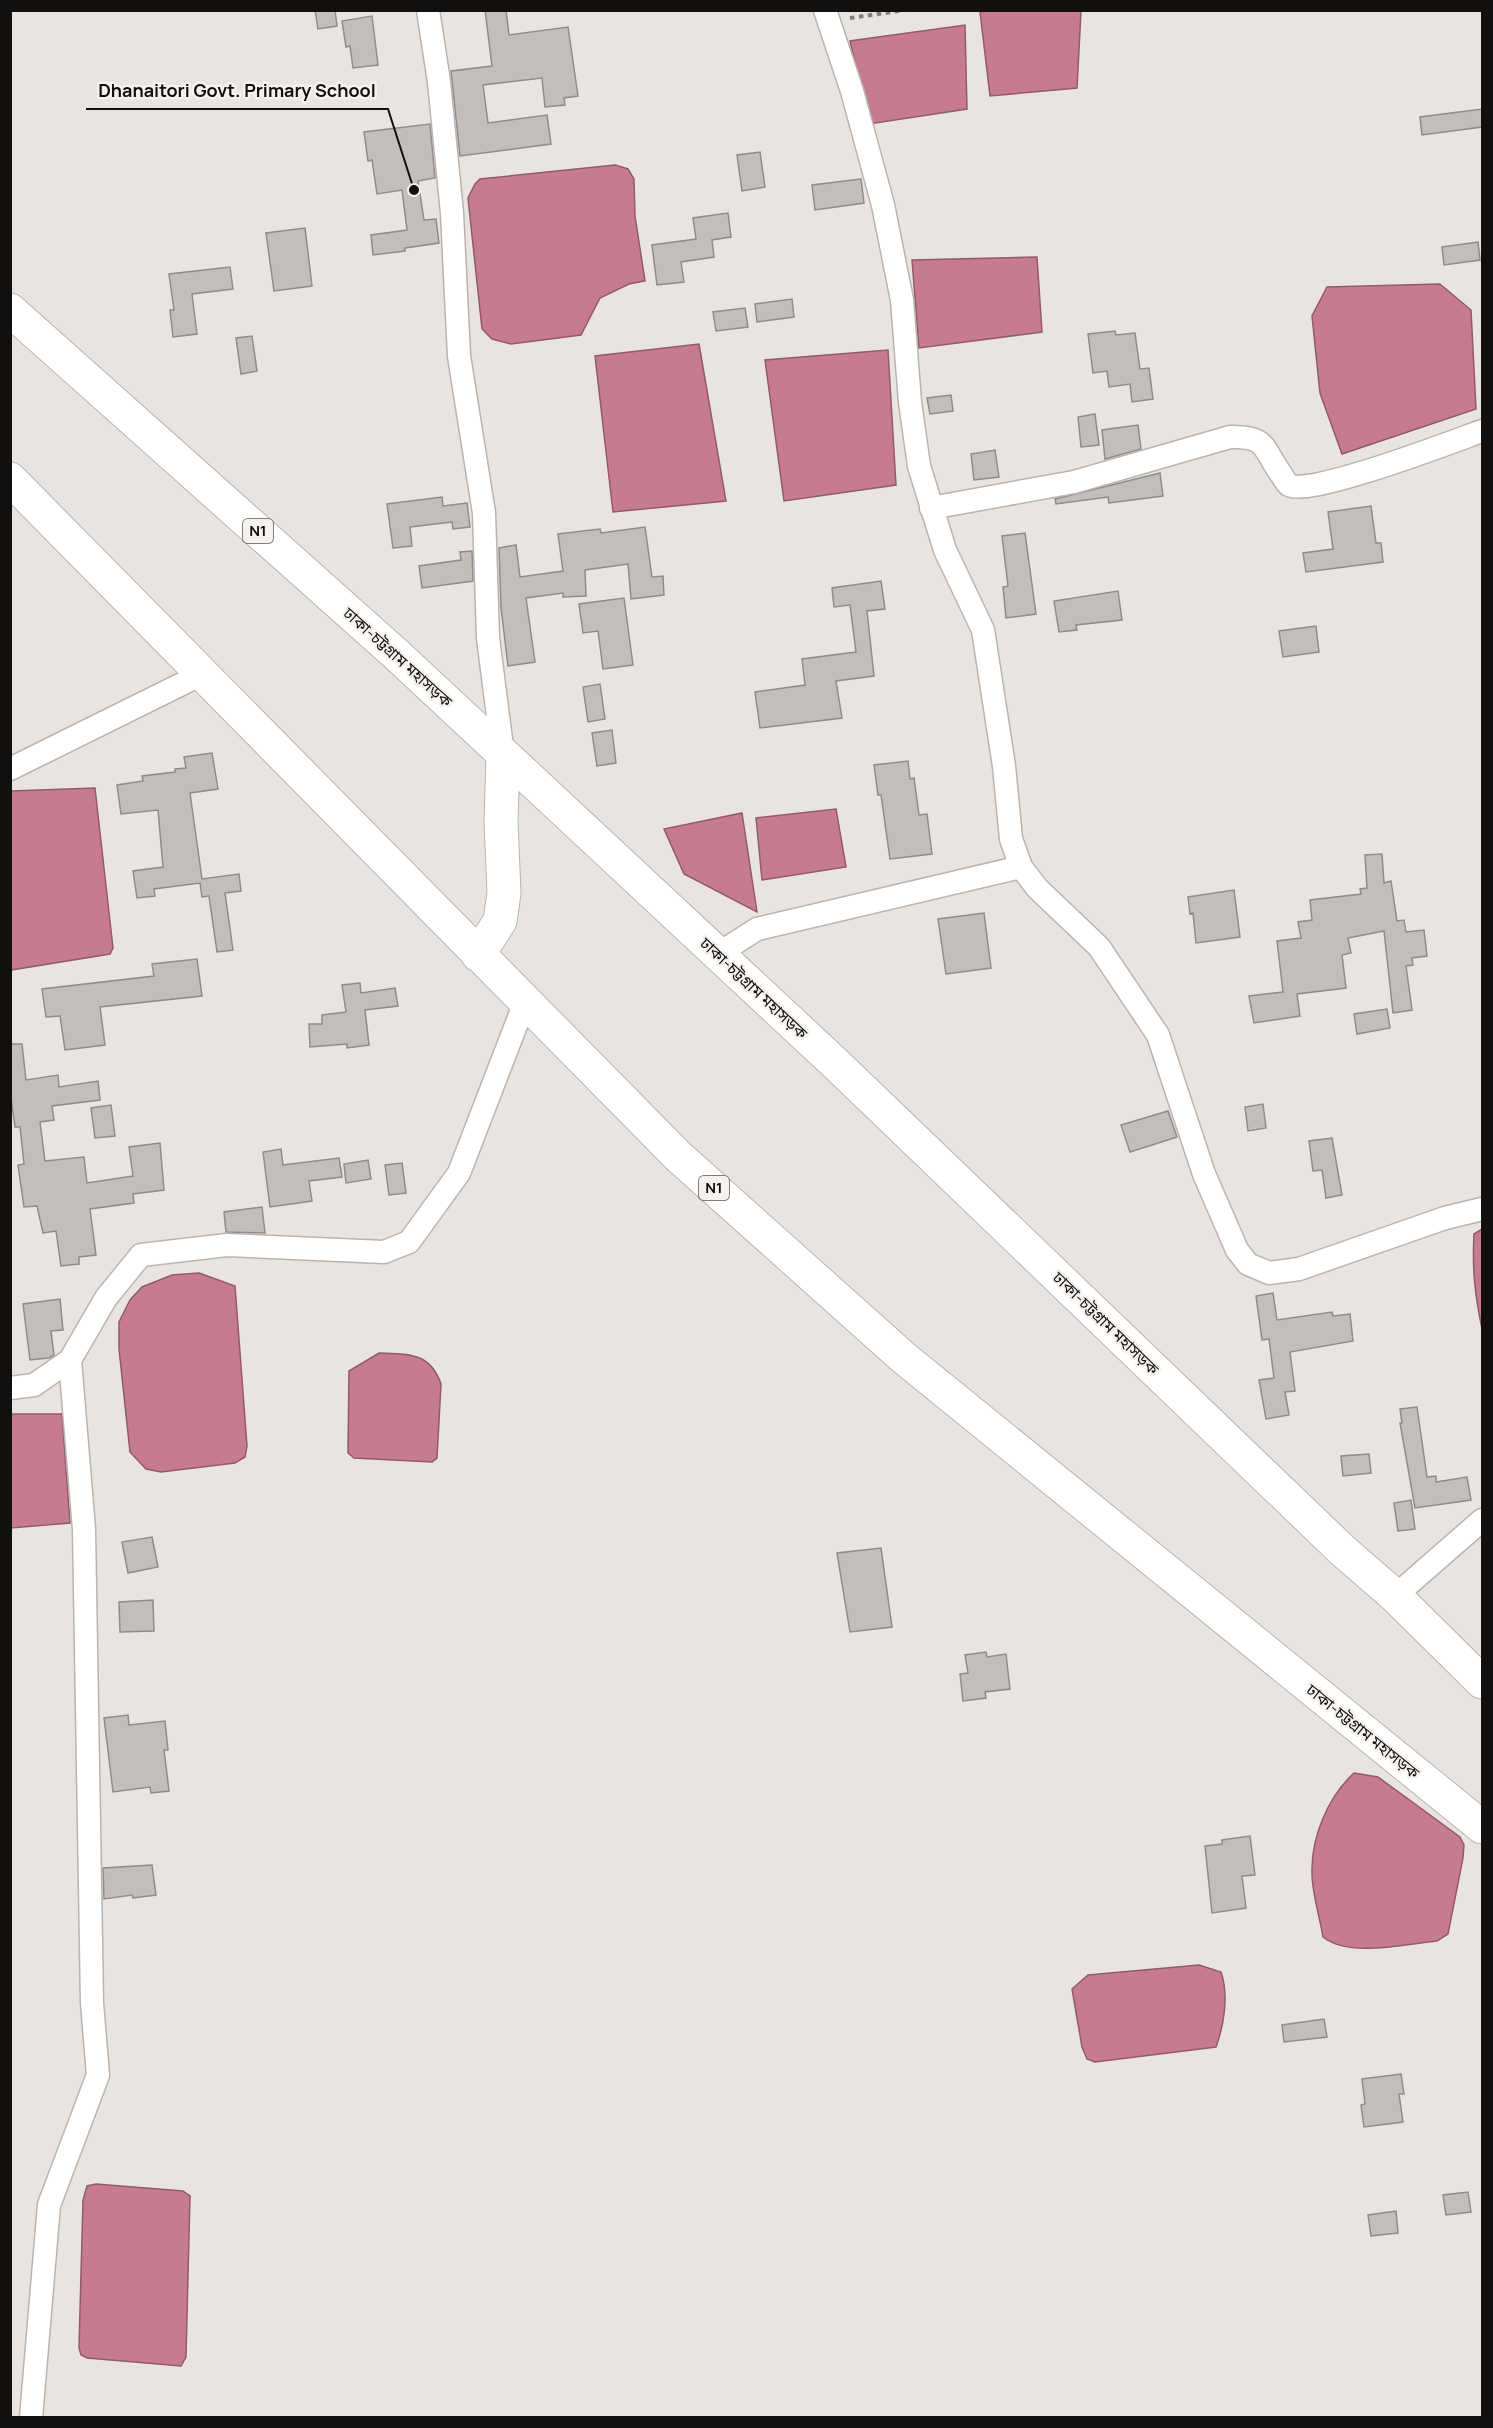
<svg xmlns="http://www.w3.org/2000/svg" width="1493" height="2428" viewBox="0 0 1493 2428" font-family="Manrope,'Noto Sans Bengali',sans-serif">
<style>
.water{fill:#c77b90;stroke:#915b69;stroke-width:1.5}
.building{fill:#c3bdbc;stroke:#918b8a;stroke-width:1.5}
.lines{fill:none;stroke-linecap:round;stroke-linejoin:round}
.minor-casing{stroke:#bab4b1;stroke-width:25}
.trunk-casing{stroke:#bab4b1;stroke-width:35}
.path{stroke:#827f7c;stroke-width:4;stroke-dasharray:4.5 4.5;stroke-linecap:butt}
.minor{stroke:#fff;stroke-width:22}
.trunk{stroke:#fff;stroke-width:33}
.labels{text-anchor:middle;stroke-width:5;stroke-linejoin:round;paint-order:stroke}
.shield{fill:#f7f1ee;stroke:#575452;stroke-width:1.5}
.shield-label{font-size:15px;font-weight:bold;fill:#12100f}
.street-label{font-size:16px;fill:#12100f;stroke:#f7f1ee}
.leader{fill:none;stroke:#12100f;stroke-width:2}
.callout-dot{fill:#12100f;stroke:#f7f1ee;stroke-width:2}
.callout-label{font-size:18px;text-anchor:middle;font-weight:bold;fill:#12100f;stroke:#f7f1ee;stroke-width:5;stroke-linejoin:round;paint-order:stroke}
</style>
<rect width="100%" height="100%" fill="#e9e4e0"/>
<path class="water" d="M988 11H1081L1077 88 990 96 980 12Z
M965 25 967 109 869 124 850 41Z
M615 165 628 169 634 179 635 216 645 281 629 284 600 298 581 335 511 344 492 339 482 329 468 198 475 184 480 179Z
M1037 257 1042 332 919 348 912 260Z
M1440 284 1471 310 1476 409 1342 454 1320 393 1312 316 1327 287Z
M699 344 726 501 613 512 595 356Z
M888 350 896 485 784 501 765 360Z
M95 788 113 948 110 954 11 970V791Z
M836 809 846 867 762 880 756 818Z
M742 813 757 912 684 874 664 829Z
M1482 1229V1329C1475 1295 1472 1269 1474 1234Z
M199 1273 235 1286 247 1446 245 1457 235 1463 161 1472 146 1469 130 1452 119 1349V1322L130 1300 142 1287 172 1275Z
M379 1353C408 1354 430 1352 441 1384L437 1458 432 1462 354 1458 348 1453 349 1371Z
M11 1414H62L70 1523 11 1528Z
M1354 1773 1378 1777 1460 1837 1464 1845 1463 1858 1448 1934 1437 1941C1405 1944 1349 1958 1323 1937 1320 1917 1312 1894 1312 1873 1311 1837 1328 1797 1354 1773Z
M1199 1965 1221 1972C1229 1995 1224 2025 1216 2047L1095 2062 1087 2059 1082 2047 1072 1989 1088 1975Z
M96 2184 183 2191 190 2196 186 2357 181 2366 87 2358 81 2355 79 2348 83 2200 87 2186Z"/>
<path class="building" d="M315 10H335L337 26 318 29Z
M485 10H506L509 35 568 27 578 96 564 98 565 105 545 107 542 78 483 85 488 123 547 115 551 144 460 156 451 71 492 66Z
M372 16 378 65 353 68 350 46 346 47 342 21Z
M1482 109V127L1422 135 1420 117Z
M430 124 435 178 418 181 424 220 436 219 439 243 405 248V251L373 255 371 235 407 230 402 190 377 194 372 160 368 161 364 132Z
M760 152 765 187 742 191 737 155Z
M861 179 864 203 815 210 812 185Z
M728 213 731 237 712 240 714 257 681 262 684 282 657 285 652 245 696 239 693 218Z
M305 228 312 286 274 291 266 233Z
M1478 242 1480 260 1444 265 1442 247Z
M230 267 233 289 192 294 197 334 173 337 170 310H174L169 274Z
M792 299 794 317 757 322 755 304Z
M745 308 748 327 716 331 713 312Z
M1115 331 1116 335 1135 333 1140 369 1149 368 1153 399 1132 402 1130 384 1109 387 1107 371 1093 373 1088 334Z
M252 336 257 371 241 374 236 338Z
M951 395 953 411 930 414 927 398Z
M1095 414 1099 445 1081 447 1078 417Z
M1138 425 1141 449 1105 459 1102 430Z
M995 450 999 477 974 480 971 454Z
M1160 473 1163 496 1109 503 1108 497 1056 504 1055 499Z
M442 497 443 506 467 503 470 527 453 529 452 522 410 527 412 546 393 548 387 504Z
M1371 506 1376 543H1381L1383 562 1306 572 1303 553 1333 549 1328 512Z
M645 527 652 577 663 576 664 595 631 599 628 564 585 570 586 596 563 597V593L526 598 535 662 508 666 501 608 499 548 516 545 520 577 563 571 558 534 600 529 601 533Z
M1025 533 1036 614 1006 618 1003 587 1008 586 1002 536Z
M472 551 473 581 422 588 419 566 461 560 460 552Z
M881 581 885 609 867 611 874 676 836 681 842 718 760 728 755 692 805 685 802 659 856 652 850 605 834 607 832 588Z
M1118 591 1122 620 1076 625 1077 630 1059 632 1054 601Z
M624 598 633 665 603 669 598 631 583 633 579 604Z
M1316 626 1319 652 1283 657 1279 631Z
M600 684 605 719 588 722 583 687Z
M612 730 616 763 597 766 592 733Z
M212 753 218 789 190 793 202 879 239 874 241 891 225 893 233 950 217 952 209 896 202 897 200 883 154 889 155 896 137 898 133 871 163 867 158 810 121 814 117 785 143 781 142 776 175 772V769L186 768 184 757Z
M908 761 910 779 914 778 919 815 927 814 932 854 890 859 881 795H878L874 765Z
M1382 854 1384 883 1391 881 1397 921 1404 920 1406 932 1424 930 1427 956 1412 958 1413 965 1406 966 1412 1010 1393 1013 1384 931 1348 938 1351 953 1342 955 1346 988 1297 994 1300 1016 1254 1023 1249 996 1283 992 1277 941 1301 938 1298 922 1312 920 1310 900 1361 894 1360 889 1367 888 1365 855Z
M1234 890 1240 937 1196 943 1193 913 1190 914 1188 897Z
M984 913 991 968 946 974 938 919Z
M197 959 202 996 100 1007 105 1045 65 1050 60 1016 46 1017 42 989 154 976 152 964Z
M360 983 361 993 395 988 398 1006 365 1010 369 1045 347 1048V1044L310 1047 309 1024H322V1015L346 1012 342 985Z
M1387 1009 1390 1028 1357 1034 1354 1014Z
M10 1044H22L26 1080 58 1075 59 1087 98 1081 100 1100 52 1106 54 1120 40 1122 45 1161 84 1157 87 1183 133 1176 129 1147 160 1143 164 1190 133 1194 134 1203 90 1209 96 1255 79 1257V1264L61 1266 56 1231 43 1233 37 1206 24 1207 18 1165 24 1164 20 1127H15L10 1090Z
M1263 1104 1266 1128 1248 1131 1245 1107Z
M111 1105 115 1136 95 1138 91 1108Z
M1168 1111 1177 1137 1130 1152 1121 1125Z
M1332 1138 1342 1195 1326 1198 1322 1170 1313 1171 1309 1141Z
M281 1149 283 1165 339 1158 342 1177 309 1181 312 1201 270 1207 263 1152Z
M368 1160 371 1179 346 1183 344 1164Z
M402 1163 406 1193 389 1195 385 1165Z
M262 1207 265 1233 226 1232 224 1212Z
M1273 1293 1277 1320 1332 1312 1333 1316 1350 1314 1353 1341 1290 1352 1295 1391 1285 1392 1289 1415 1266 1419 1259 1380 1274 1378 1269 1339 1262 1340 1256 1296Z
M60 1299 63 1330 51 1331 54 1355 49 1358 30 1360 23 1304Z
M1417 1407 1427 1477 1436 1476V1482L1467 1477 1471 1500 1415 1508 1400 1423H1402L1400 1409Z
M1369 1454 1371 1473 1343 1476 1341 1456Z
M1411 1500 1415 1529 1398 1531 1394 1503Z
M152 1537 158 1567 128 1573 122 1542Z
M881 1548 892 1627 850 1632 837 1553Z
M153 1600 154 1631 120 1632 119 1602Z
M986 1652 987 1657 1006 1654 1010 1689 985 1692 986 1698 963 1701 960 1674 968 1673 965 1655Z
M128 1715 129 1725 165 1721 168 1750H164L169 1791 151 1793 150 1787 113 1792 104 1718Z
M1250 1836 1255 1875 1242 1876 1246 1908 1212 1913 1205 1846 1222 1844V1840Z
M152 1865 156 1895 133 1898 132 1895 104 1899 103 1868Z
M1324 2019 1327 2037 1284 2042 1282 2025Z
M1401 2074 1404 2094H1399L1403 2122 1364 2127 1361 2105 1365 2104 1362 2079Z
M1468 2192 1471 2212 1446 2215 1443 2195Z
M1396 2211 1398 2233 1371 2236 1368 2215Z"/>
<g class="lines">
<g class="minor-casing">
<path id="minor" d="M428 10 439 82 452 213 459 356 484 513 488 638 503 755
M825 10 852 91 883 205 902 300 910 402 919 466 945 550 983 630 1004 766 1011 839 1021 867 1037 888 1099 947 1158 1035 1204 1174 1237 1250 1248 1264 1269 1273 1299 1269 1445 1218 1482 1209
M931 508 1074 482 1230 437C1267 436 1262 447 1281 474 1283 477 1286 483 1289 485 1309 497 1454 441 1482 431
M10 769 202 674
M718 954 757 929 1021 867
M10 1388 34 1385 70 1360 106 1298 141 1255 227 1245 384 1252 409 1242 459 1173 525 1002
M1395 1596 1482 1520
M31 2418 49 2205 98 2075 92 2003 84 1529 70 1360"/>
</g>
<g class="trunk-casing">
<path id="trunk" d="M10 310 397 655 837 1065 1342 1550 1395 1596 1482 1682
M10 479 679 1157 904 1358 1482 1827
M478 955 500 921 504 893 501 822 503 755"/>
</g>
<path class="path" d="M850 18 906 10"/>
<use href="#minor" class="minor"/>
<use href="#trunk" class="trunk"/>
</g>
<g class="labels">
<g class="shield">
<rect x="243" y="519" width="30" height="24" rx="4.5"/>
<rect x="699" y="1176" width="30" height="24" rx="4.5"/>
</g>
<g class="shield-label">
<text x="258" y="536">N1</text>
<text x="714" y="1193">N1</text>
</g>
<g class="street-label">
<text transform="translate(398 657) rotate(42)" y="6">ঢাকা-চট্টগ্রাম মহাসড়ক</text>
<text transform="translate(754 988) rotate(43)" y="6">ঢাকা-চট্টগ্রাম মহাসড়ক</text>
<text transform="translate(1106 1323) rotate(44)" y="6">ঢাকা-চট্টগ্রাম মহাসড়ক</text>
<text transform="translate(1363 1731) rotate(39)" y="6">ঢাকা-চট্টগ্রাম মহাসড়ক</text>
</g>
</g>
<path class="leader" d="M414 190L388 109H86"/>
<circle class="callout-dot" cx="414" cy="190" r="6"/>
<g class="callout-label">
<text x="237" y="97">Dhanaitori Govt. Primary School</text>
</g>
<rect width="1493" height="2428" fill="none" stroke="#12100f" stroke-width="24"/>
</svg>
